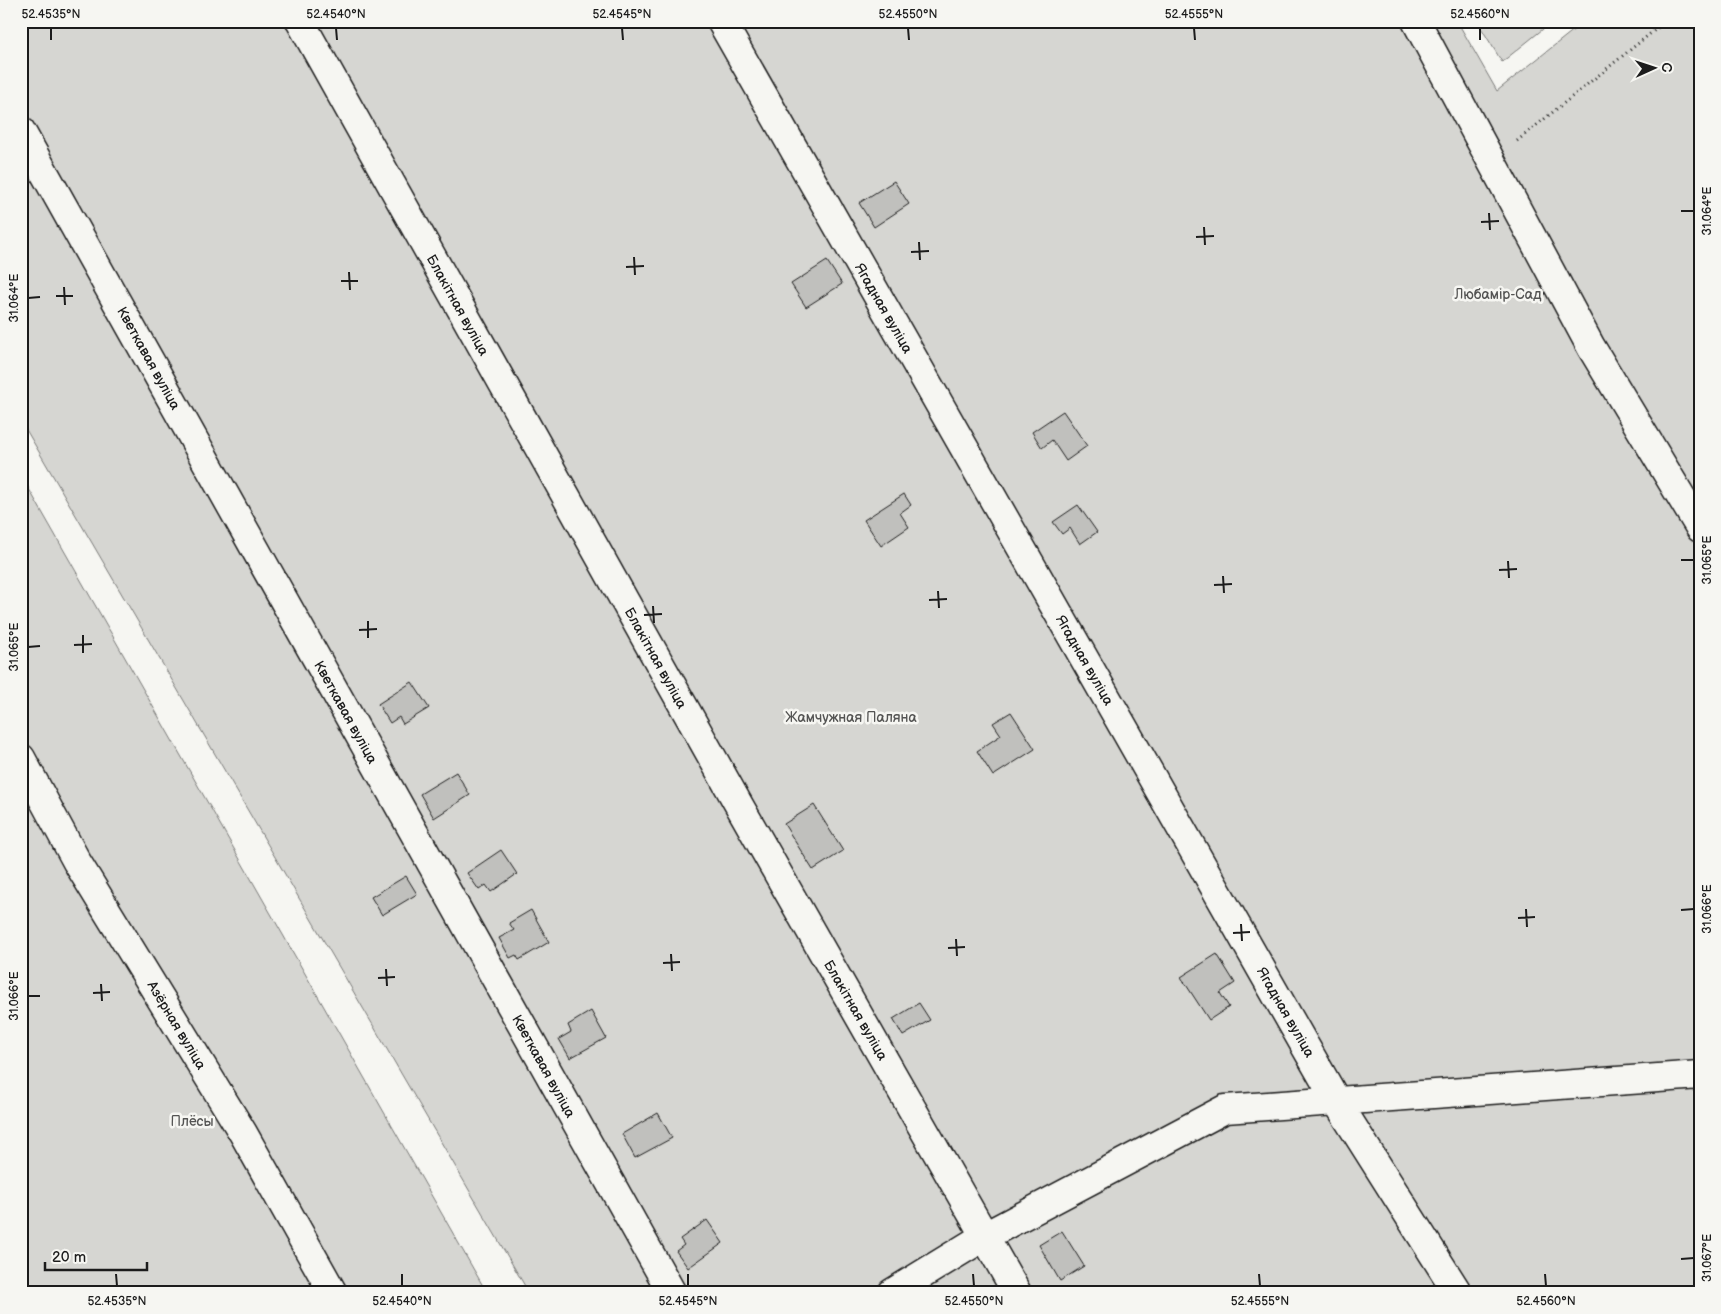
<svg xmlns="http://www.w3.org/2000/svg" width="1721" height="1314" viewBox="0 0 1721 1314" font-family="'Balsamiq Sans',sans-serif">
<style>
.green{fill:#d6d6d2;stroke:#797977}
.building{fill:#c0c0bd;stroke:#1c1c1c}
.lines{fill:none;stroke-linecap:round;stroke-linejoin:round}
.street-casing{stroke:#1c1c1c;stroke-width:31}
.path{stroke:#1c1c1c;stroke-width:3;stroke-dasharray:1 4;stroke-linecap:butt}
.street{stroke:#f6f6f2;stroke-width:28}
.ticks{fill:none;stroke:#1c1c1c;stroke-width:2}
.labels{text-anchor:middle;stroke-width:5;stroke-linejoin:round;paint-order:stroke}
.park-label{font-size:14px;fill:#545453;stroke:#f6f6f2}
.street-label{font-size:14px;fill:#1c1c1c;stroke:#f6f6f2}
.neatline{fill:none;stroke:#1c1c1c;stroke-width:2}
.ticks-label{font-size:12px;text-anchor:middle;fill:#1c1c1c}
</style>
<rect width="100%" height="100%" fill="#f6f6f2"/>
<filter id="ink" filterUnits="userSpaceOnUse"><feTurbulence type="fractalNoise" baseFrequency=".02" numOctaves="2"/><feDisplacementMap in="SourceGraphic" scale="10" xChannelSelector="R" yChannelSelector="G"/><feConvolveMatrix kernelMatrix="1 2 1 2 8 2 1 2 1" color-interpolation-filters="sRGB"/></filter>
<g filter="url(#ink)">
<path class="green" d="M21 21H1457L1497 91 1585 21H1700V1293H529L21 421Z
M1477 21H1553L1502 62Z
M21 475 487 1293H21Z"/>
<path class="building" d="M894 181 909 204 874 227 859 203Z
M827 261 842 284 806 307 791 284Z
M1063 411 1087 446 1066 461 1052 440 1042 448 1032 432Z
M904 494 911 505 900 513 909 527 881 546 864 520Z
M1078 505 1097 532 1080 544 1070 528 1062 534 1053 522Z
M412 682 429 708 403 724 399 717 390 723 378 704Z
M1011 712 1035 749 993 776 977 751 1001 735 993 723Z
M456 772 470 795 434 818 420 794Z
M814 805 843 851 813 870 784 824Z
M501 850 517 874 491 892 486 885 479 890 467 873Z
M406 876 417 894 382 915 371 897Z
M531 910 549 942 519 960 516 955 510 958 499 938 514 930 509 923Z
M1217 954 1235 983 1220 993 1229 1007 1209 1020 1181 977Z
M919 1003 930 1020 903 1036 893 1019Z
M591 1011 606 1038 570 1058 559 1039 571 1032 568 1025Z
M658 1113 672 1138 635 1158 622 1134Z
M707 1220 723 1243 688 1268 676 1251 684 1245 680 1239Z
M1062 1231 1084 1266 1060 1281 1039 1245Z"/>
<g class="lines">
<g class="street-casing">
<path id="street" d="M300 21 740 807 1017 1293
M721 21 1337 1102 1458 1293
M1416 21 1591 347 1700 528
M21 131 672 1293
M21 758 77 862 243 1133 333 1293
M892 1293 985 1236 1225 1109 1700 1075"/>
</g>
<path class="path" d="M1517 141 1666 21"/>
<use href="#street" class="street"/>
</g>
</g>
<path class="ticks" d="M51 28V40M336 28 337 40M622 28 623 40M908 28 909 40M1194 28 1195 40M1480 28V40M1681 211H1694M1489 213 1490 230M1481 222 1499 221M1204 227 1205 245M1196 237 1214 236M919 242 920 260M911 252 929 251M634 257 635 275M626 267 644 266M349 272 350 290M341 281H358M64 287 65 305M56 296H73M28 298 40 297M1681 560H1694M1508 561 1509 578M1499 570 1517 569M1223 576 1224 593M1214 585 1232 584M938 591 939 608M929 600 947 599M653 606 654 623M644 615 662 614M368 621V638M359 630 377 629M83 635V653M74 645 92 644M28 647 40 646M1526 909 1527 927M1681 910 1694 909M1518 918 1535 917M1241 924 1242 941M1233 933 1250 932M956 939 957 956M948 948 965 947M671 954 672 971M663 963 680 962M386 969 387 986M378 978 395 977M101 984 102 1001M93 993 110 992M28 996H40M1681 1259 1694 1258M116 1274 117 1286M402 1274V1286M688 1274V1286M973 1274 974 1286M1259 1274 1260 1286M1545 1274 1546 1286"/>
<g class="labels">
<g class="park-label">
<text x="1498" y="299">Любамір-Сад</text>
<text x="851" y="722">Жамчужная Паляна</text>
<text x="192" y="1126">Плёсы</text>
</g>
<g class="street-label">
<text transform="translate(458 305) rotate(61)" y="5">Блакітная вуліца</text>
<text transform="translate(884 308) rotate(60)" y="5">Ягадная вуліца</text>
<text transform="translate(149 358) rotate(61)" y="5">Кветкавая вуліца</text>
<text transform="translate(656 658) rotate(61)" y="5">Блакітная вуліца</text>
<text transform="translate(1085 660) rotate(60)" y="5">Ягадная вуліца</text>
<text transform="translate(346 712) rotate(61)" y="5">Кветкавая вуліца</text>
<text transform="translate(856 1010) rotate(60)" y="5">Блакітная вуліца</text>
<text transform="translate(1286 1012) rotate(60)" y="5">Ягадная вуліца</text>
<text transform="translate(177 1025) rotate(59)" y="5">Азёрная вуліца</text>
<text transform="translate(544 1066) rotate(61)" y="5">Кветкавая вуліца</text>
</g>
</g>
<rect width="1721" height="1314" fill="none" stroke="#f6f6f2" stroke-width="55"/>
<g transform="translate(1654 68) rotate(87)" stroke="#f6f6f2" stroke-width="4" paint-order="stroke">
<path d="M0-4L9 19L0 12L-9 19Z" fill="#1c1c1c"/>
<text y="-8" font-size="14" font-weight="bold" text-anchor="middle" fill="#1c1c1c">С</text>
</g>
<path d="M45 1262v8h102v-8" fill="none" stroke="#1c1c1c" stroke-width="2.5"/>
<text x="52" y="1262" font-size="15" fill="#1c1c1c" stroke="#f6f6f2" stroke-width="4" paint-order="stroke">20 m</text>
<rect x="28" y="28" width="1666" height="1258" class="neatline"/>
<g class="ticks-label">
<text x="51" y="18">52.4535°N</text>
<text x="336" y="18">52.4540°N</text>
<text x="622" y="18">52.4545°N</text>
<text x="908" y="18">52.4550°N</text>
<text x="1194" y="18">52.4555°N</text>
<text x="1480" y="18">52.4560°N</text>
<text transform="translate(1707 211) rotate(-90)" y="4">31.064°E</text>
<text transform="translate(14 298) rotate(-90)" y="4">31.064°E</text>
<text transform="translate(1707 560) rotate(-90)" y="4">31.065°E</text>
<text transform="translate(14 647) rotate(-90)" y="4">31.065°E</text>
<text transform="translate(1707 909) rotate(-90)" y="4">31.066°E</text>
<text transform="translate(14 996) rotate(-90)" y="4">31.066°E</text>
<text transform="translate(1707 1258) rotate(-90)" y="4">31.067°E</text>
<text x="117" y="1305">52.4535°N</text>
<text x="402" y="1305">52.4540°N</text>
<text x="688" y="1305">52.4545°N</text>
<text x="974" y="1305">52.4550°N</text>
<text x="1260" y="1305">52.4555°N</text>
<text x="1546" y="1305">52.4560°N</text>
</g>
</svg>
